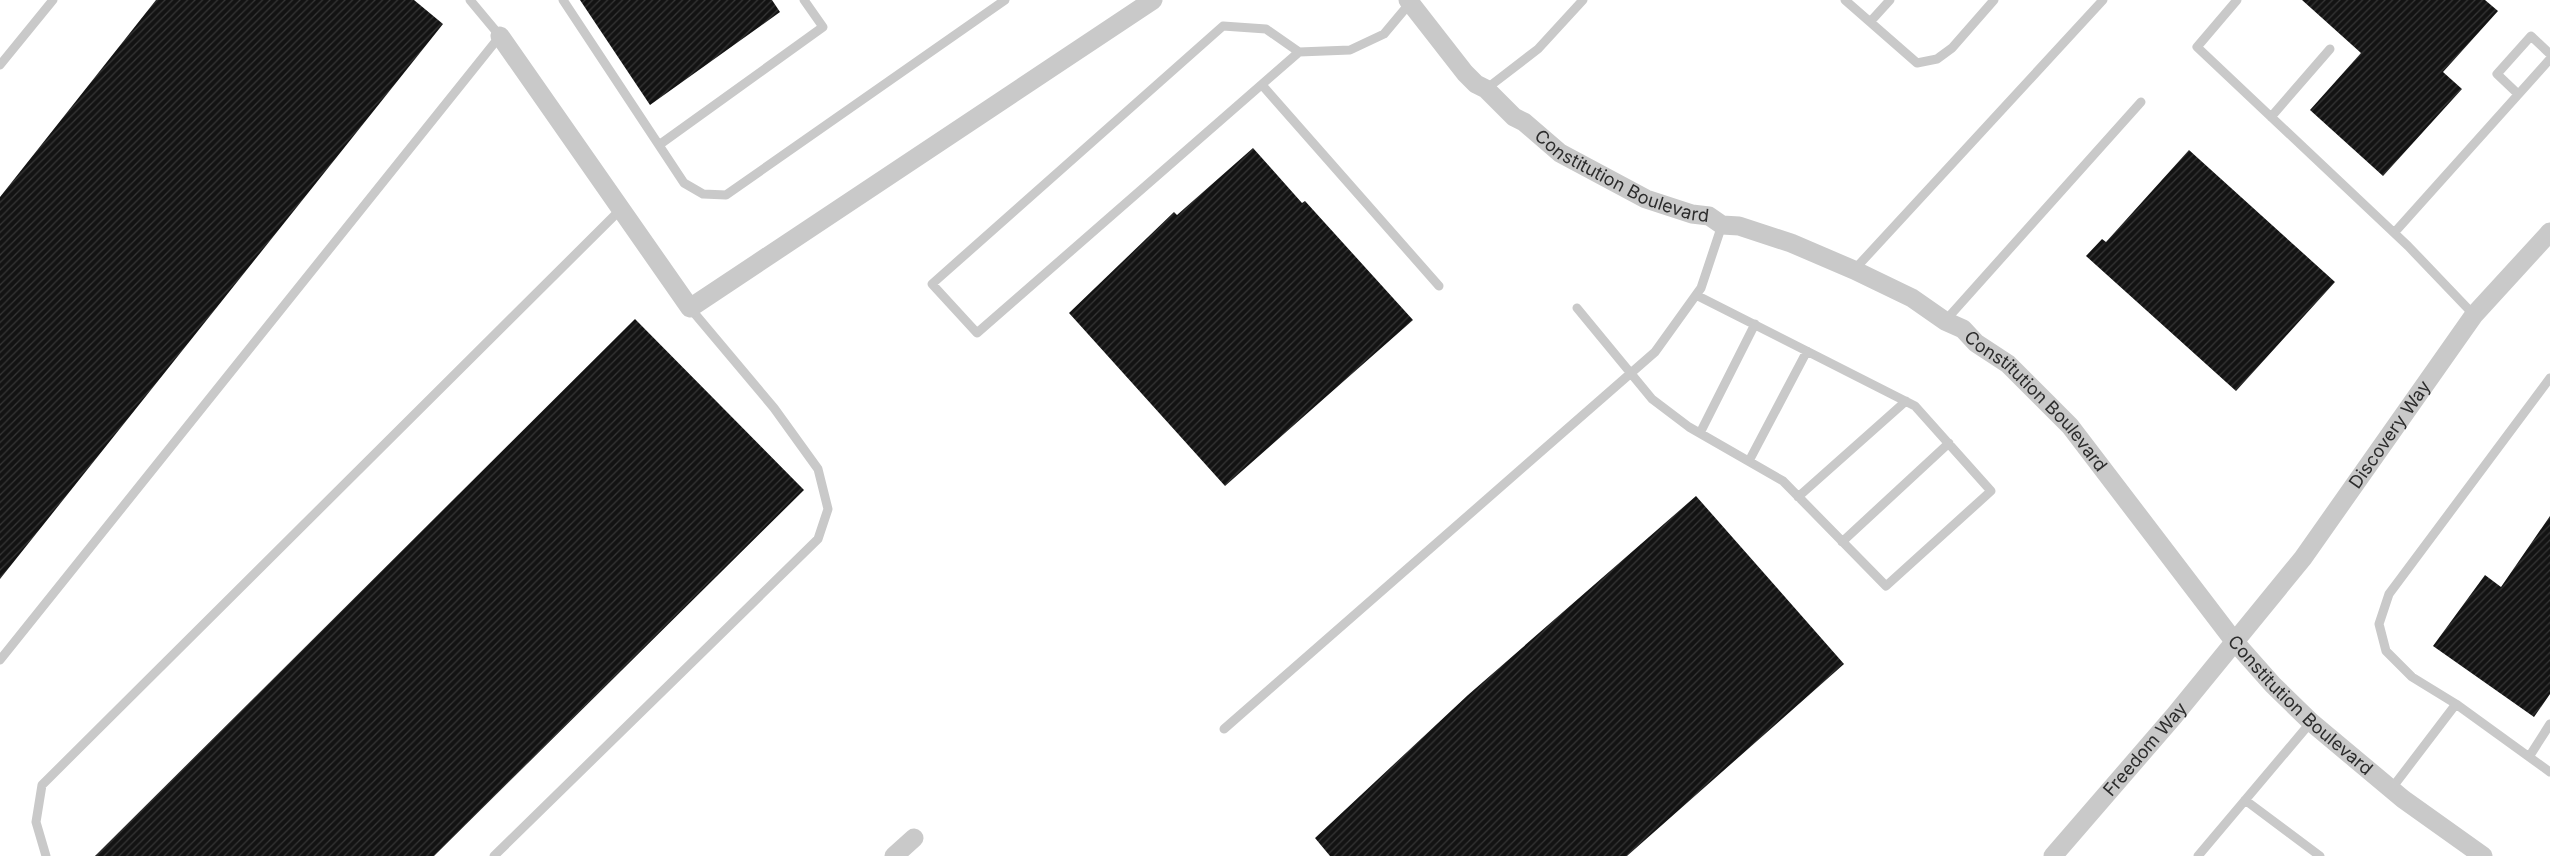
<svg xmlns="http://www.w3.org/2000/svg" width="2550" height="856" viewBox="0 0 2550 856" font-family="Inter,sans-serif">
<style>
.building{fill:url(#building-hatch)}
.lines{fill:none;stroke-linecap:round;stroke-linejoin:round}
.service{stroke:#c9c9c9;stroke-width:9}
.minor{stroke:#c9c9c9;stroke-width:19}
.labels{text-anchor:middle;stroke-width:5;stroke-linejoin:round;paint-order:stroke}
.street-label{font-size:18px;fill:#2c2c2c;stroke:#fff}
</style>
<defs>
<pattern id="building-hatch" width="6" height="6" patternUnits="userSpaceOnUse" patternTransform="scale(1.25)"><rect width="6" height="6" fill="#131313"/><path d="M-1 1l2-2M0 6l6-6M5 7l2-2" fill="none" stroke="#363636"/></pattern>
</defs>
<rect width="100%" height="100%" fill="#fff"/>
<path class="building" d="M156 0H414L443 24 0 579V197Z
M580 0H772L780 12 650 105Z
M2302 0H2485L2498 11 2443 72 2462 89 2383 176 2310 110 2361 53Z
M1253 148 1302 203 1305 201 1413 320 1225 486 1069 313 1174 212 1177 215Z
M2189 150 2335 282 2236 391 2086 256 2102 239 2106 242Z
M635 319 804 490 434 856H95Z
M1696 496 1844 664 1627 856H1330L1315 838 1468 695Z
M2550 516V694L2534 717 2433 646 2485 575 2501 587Z"/>
<g class="lines">
<path class="service" d="M563 0 684 183 703 194 726 195 1005 0
M1845 0 1917 63 1937 59 1952 48 1994 0
M2237 0 2197 47 2408 246 2474 315
M1870 22 1890 0
M1299 52 977 333 932 284 1223 26 1266 29 1299 52 1350 50 1384 34 1410 3
M0 65 53 0
M1262 85 1439 286
M1486 89 1538 49 1583 0
M2518 94 2497 74 2531 36 2550 54
M2271 117 2330 49
M659 145 823 27 804 0
M2394 233 2550 59
M1854 270 2103 0
M1577 308 1652 399 1689 427 1783 481 1886 586 1991 491 1915 406 1696 295
M1945 321 2141 102
M1700 433 1755 324
M1749 461 1807 351
M1798 497 1906 401
M1842 542 1949 443
M0 660 500 36 470 0
M2456 704 2412 677 2386 651 2379 624 2389 594 2550 378
M1224 729 1655 352 1701 288 1722 225
M2529 757 2550 724
M2392 788 2456 704 2550 772
M2245 800 2320 856
M46 856 36 822 42 785 621 209
M494 856 818 539 828 509 818 469 774 408 690 308
M2198 856 2311 722"/>
<g class="minor">
<path id="s1" d="M1408 0 1465 73 1476 84 1486 89 1514 117 1524 122 1560 153 1646 199 1692 214 1709 216 1722 225 1739 226 1791 243 1854 270 1912 298 1945 321 1963 329 1976 343 2008 364 2070 426 2234 641 2273 685 2311 722 2403 799 2483 856"/>
<path d="M500 36 690 308 1153 0"/>
<path d="M894 856 914 838"/>
<path id="s2" d="M2053 856 2174 716 2303 558 2474 315 2550 232"/>
</g>
</g>
<g class="labels">
<g class="street-label">
<text dy="6" stroke="none"><textPath href="#s1" startOffset="284">Constitution Boulevard</textPath></text>
<text dy="6" stroke="none"><textPath href="#s1" startOffset="764">Constitution Boulevard</textPath></text>
<text dy="6" stroke="none"><textPath href="#s2" startOffset="540">Discovery Way</textPath></text>
<text dy="6" stroke="none"><textPath href="#s1" startOffset="1169">Constitution Boulevard</textPath></text>
<text dy="6" stroke="none"><textPath href="#s2" startOffset="141">Freedom Way</textPath></text>
</g>
</g>
</svg>
